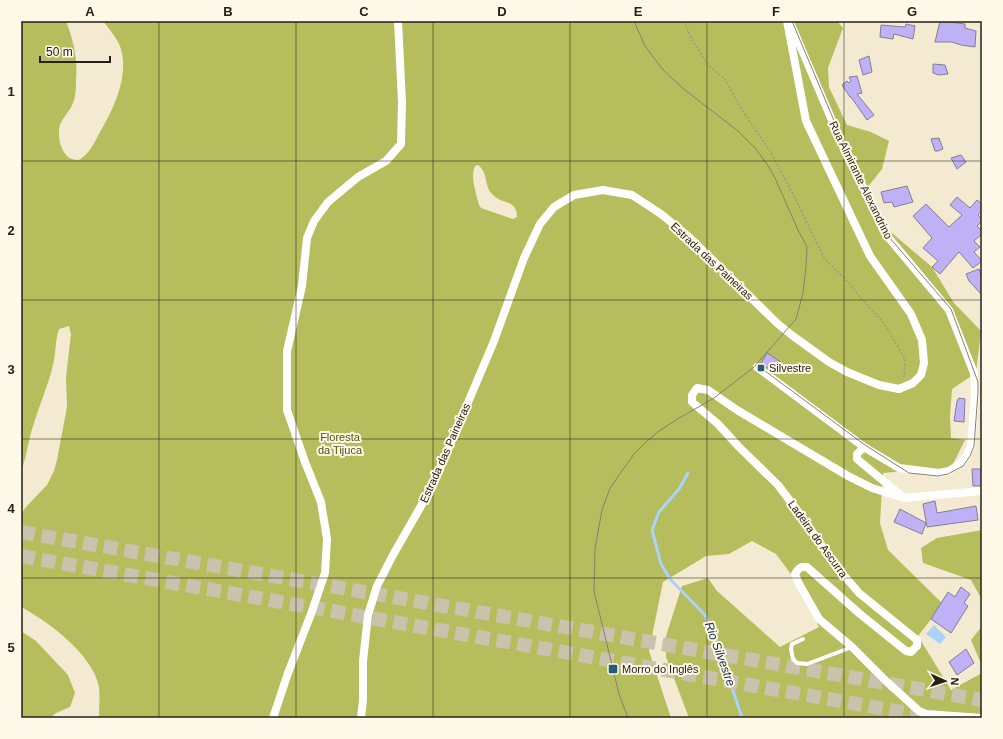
<svg xmlns="http://www.w3.org/2000/svg" width="1003" height="739" viewBox="0 0 1003 739" font-family="Arial,sans-serif">
<style>
.forest{fill:#b6bd5c;fill-rule:evenodd}
.water{fill:#abd2fd}
.lines{fill:none;stroke-linecap:round;stroke-linejoin:round}
.stream{stroke:#abd2fd;stroke-width:3}
.building{fill:#bfb1f6;stroke:#827e96}
.highway-tunnel{stroke:#cac2ac;stroke-width:14;stroke-dasharray:14 7;stroke-linecap:butt}
.path{stroke:#a09886;stroke-width:1.5;stroke-dasharray:2 2;stroke-linecap:butt}
.lane{stroke:#fff;stroke-width:4}
.street{stroke:#fff;stroke-width:8}
.tram{stroke:#87806f;stroke-width:1}
.grid{fill:none;stroke:#242017;stroke-width:1;stroke-opacity:0.55}
.poi-dot{fill:#255c77;stroke:#fdf8e8;stroke-width:1.5}
.labels{text-anchor:middle;stroke-width:4;stroke-linejoin:round;paint-order:stroke}
.street-label{font-size:11px;fill:#242017;stroke:#fdf8e8}
.poi-label{font-size:11px;fill:#242017;stroke:#fdf8e8;text-anchor:start}
.park-label{font-size:11px;fill:#515409;stroke:#fdf8e8}
.water-label{font-size:12px;font-style:italic;fill:#122d48;stroke:#fdf8e8}
.neatline{fill:none;stroke:#242017;stroke-width:1.5}
.grid-label{font-size:13px;text-anchor:middle;font-weight:bold;fill:#242017}
</style>
<rect width="100%" height="100%" fill="#f4ead1"/>
<path class="forest" d="M21 21H66C73 39 78 59 76 79 76 86 76 96 73 103 70 111 63 117 60 125 57 134 60 150 68 157 70 159 75 160 79 160 90 153 93 145 99 134 113 110 129 78 121 49 118 39 109 29 103 21H837L843 28 828 68 829 87 847 125 871 132 889 141 882 169 867 188 886 228 932 267 954 303 981 331 976 373 952 389 950 416 951 438 965 440 950 470 906 471 883 473 880 523 888 550 943 604 918 636 951 690 982 673V718H689L666 657V636L682 586 708 578 717 591 780 647 819 627 799 585 776 554 752 541 729 554 706 556 663 582 649 651 671 718H99C99 708 100 697 99 687 94 656 48 621 21 607V514L26 507 47 485 54 471 57 460 67 407 66 377 71 334 69 326 59 329C55 341 56 353 53 365 48 386 39 406 33 426 28 441 27 456 21 471ZM478 165C489 173 483 185 493 195 503 205 517 199 517 217L513 219 481 208 479 205C476 193 470 177 475 166Z
M982 530V600L971 580 923 563 921 548 937 538Z
M982 626V666L971 640Z
M21 631 36 641 68 675 75 693 70 707 56 713 50 718H21Z"/>
<path class="water" d="M934 625 946 637 940 644 926 634Z"/>
<g class="lines">
<path class="stream" d="M688 473 679 489 659 512 652 530 661 564 670 579 705 615 718 645 742 718"/>
</g>
<path class="building" d="M940 21 965 24V28L976 31 975 47 961 45 952 42H935Z
M906 24 915 26 913 39 894 34 893 39 880 37 881 25 905 27Z
M869 56 872 72 863 75 859 60Z
M933 64 945 65 948 74 939 75 933 73Z
M857 76 862 93 857 94 874 115 867 120 851 97H850L842 85 847 81 849 83 851 81 849 77Z
M939 138 943 149 938 151H935L931 139Z
M961 155 966 162 957 169 951 158Z
M907 186 913 202 894 207 892 202 884 203 881 192Z
M957 197 970 208 977 200 982 204V211L978 215 982 219V221L977 226 982 231V234L974 241 980 247 974 252 982 261 973 268 959 252 940 274 932 267 938 261 923 248 932 238 913 216 926 204 949 227 962 215 950 205Z
M979 269 982 278V295L969 281 966 274Z
M767 353 781 362 774 373 761 363Z
M959 398 965 399 964 422 954 421 957 401Z
M972 469H982V486H973Z
M935 501 937 513 976 506 978 520 927 527 923 504Z
M900 509 926 523 922 534 894 522Z
M961 587 970 594 964 603 968 606 951 633 931 619 948 592 955 597Z
M966 649 974 663 957 675 949 662Z"/>
<g class="lines">
<path class="highway-tunnel" d="M21 532 982 700
M21 556 936 718"/>
<path class="path" d="M684 21 693 42 709 66 725 79 740 107 770 151 795 198 824 258 849 283 860 297 884 323 905 359 904 377"/>
<path class="lane" d="M803 639 792 644 791 649 793 659 797 663 807 664 852 647"/>
<path class="street" d="M757 367 864 447 899 468 939 473 949 471 961 463 967 455 971 446 975 393 974 373 949 310 888 237 845 151 790 22
M864 447 857 454V459L904 498 982 491
M904 498 872 488 848 476 737 410 708 390 697 388 692 395V402L718 424 739 447 778 485 800 514 835 565 859 593 917 640V646L911 652 906 651 860 614 807 567C800 566 798 569 795 574L798 582 819 619 852 647 886 681 919 711 926 714 982 718
M273 718 288 673 311 614 325 573 327 539 321 502 305 462 287 410V351L302 286 307 238 314 221 328 202 358 177 386 161 401 144 402 102 398 21
M361 718 363 700V661L368 615 377 586 393 555 433 485 494 341 524 258 540 224 554 207 574 195 603 190 632 195 661 214 689 237 778 324 793 336 829 362 847 372 879 385 899 389 913 383 921 375 924 363 922 340 911 314 870 256 806 121 787 21"/>
<path class="tram" d="M761 368 865 445 909 473 938 476 948 474 963 466 970 456 974 446 978 392V382L951 309 889 237 846 149 792 21
M628 718 619 694 594 591 595 548 602 510 610 488 634 454 646 442 659 431 676 420 714 398 754 367 796 319 803 293 806 266 807 247 798 230 775 178 769 167 755 148 738 131 685 90 663 70 645 46 634 21"/>
</g>
<path class="grid" d="M159 21V718M296 21V718M433 21V718M570 21V718M707 21V718M844 21V718M21 161H982M21 300H982M21 439H982M21 578H982"/>
<g class="poi-dot">
<rect x="757" y="364" width="8" height="8" rx="2"/>
<rect x="608" y="664" width="10" height="10" rx="2"/>
</g>
<g class="labels">
<g class="street-label">
<text transform="translate(861 180) rotate(64)" y="4">Rua Almirante Alexandrino</text>
<text transform="translate(712 261) rotate(43)" y="4">Estrada das Paineiras</text>
<text transform="translate(445 453) rotate(-66)" y="4">Estrada das Paineiras</text>
<text transform="translate(818 539) rotate(54)" y="4">Ladeira do Ascurra</text>
</g>
<g class="poi-label">
<text x="769" y="372">Silvestre</text>
<text x="622" y="673">Morro do Inglês</text>
</g>
<g class="park-label">
<text x="340" y="441">Floresta<tspan x="340" dy="13">da Tijuca</tspan></text>
</g>
<g class="water-label">
<text transform="translate(720 654) rotate(70)" y="4">Rio Silvestre</text>
</g>
</g>
<rect width="1003" height="739" fill="none" stroke="#fdf8e8" stroke-width="44"/>
<g transform="translate(945 681) rotate(93)" stroke="#fdf8e8" stroke-width="3" paint-order="stroke">
<path d="M0-3L7 15L0 10L-7 15Z" fill="#242017"/>
<text y="-6" font-size="11" font-weight="bold" text-anchor="middle" fill="#242017">N</text>
</g>
<path d="M40 56v6h70v-6" fill="none" stroke="#242017" stroke-width="2"/>
<text x="46" y="56" font-size="12" fill="#242017" stroke="#fdf8e8" stroke-width="3" paint-order="stroke">50 m</text>
<rect x="22" y="22" width="959" height="695" class="neatline"/>
<g class="grid-label">
<text x="90" y="16">A</text>
<text x="228" y="16">B</text>
<text x="364" y="16">C</text>
<text x="502" y="16">D</text>
<text x="638" y="16">E</text>
<text x="776" y="16">F</text>
<text x="912" y="16">G</text>
<text x="11" y="96">1</text>
<text x="11" y="235">2</text>
<text x="11" y="374">3</text>
<text x="11" y="513">4</text>
<text x="11" y="652">5</text>
</g>
</svg>
